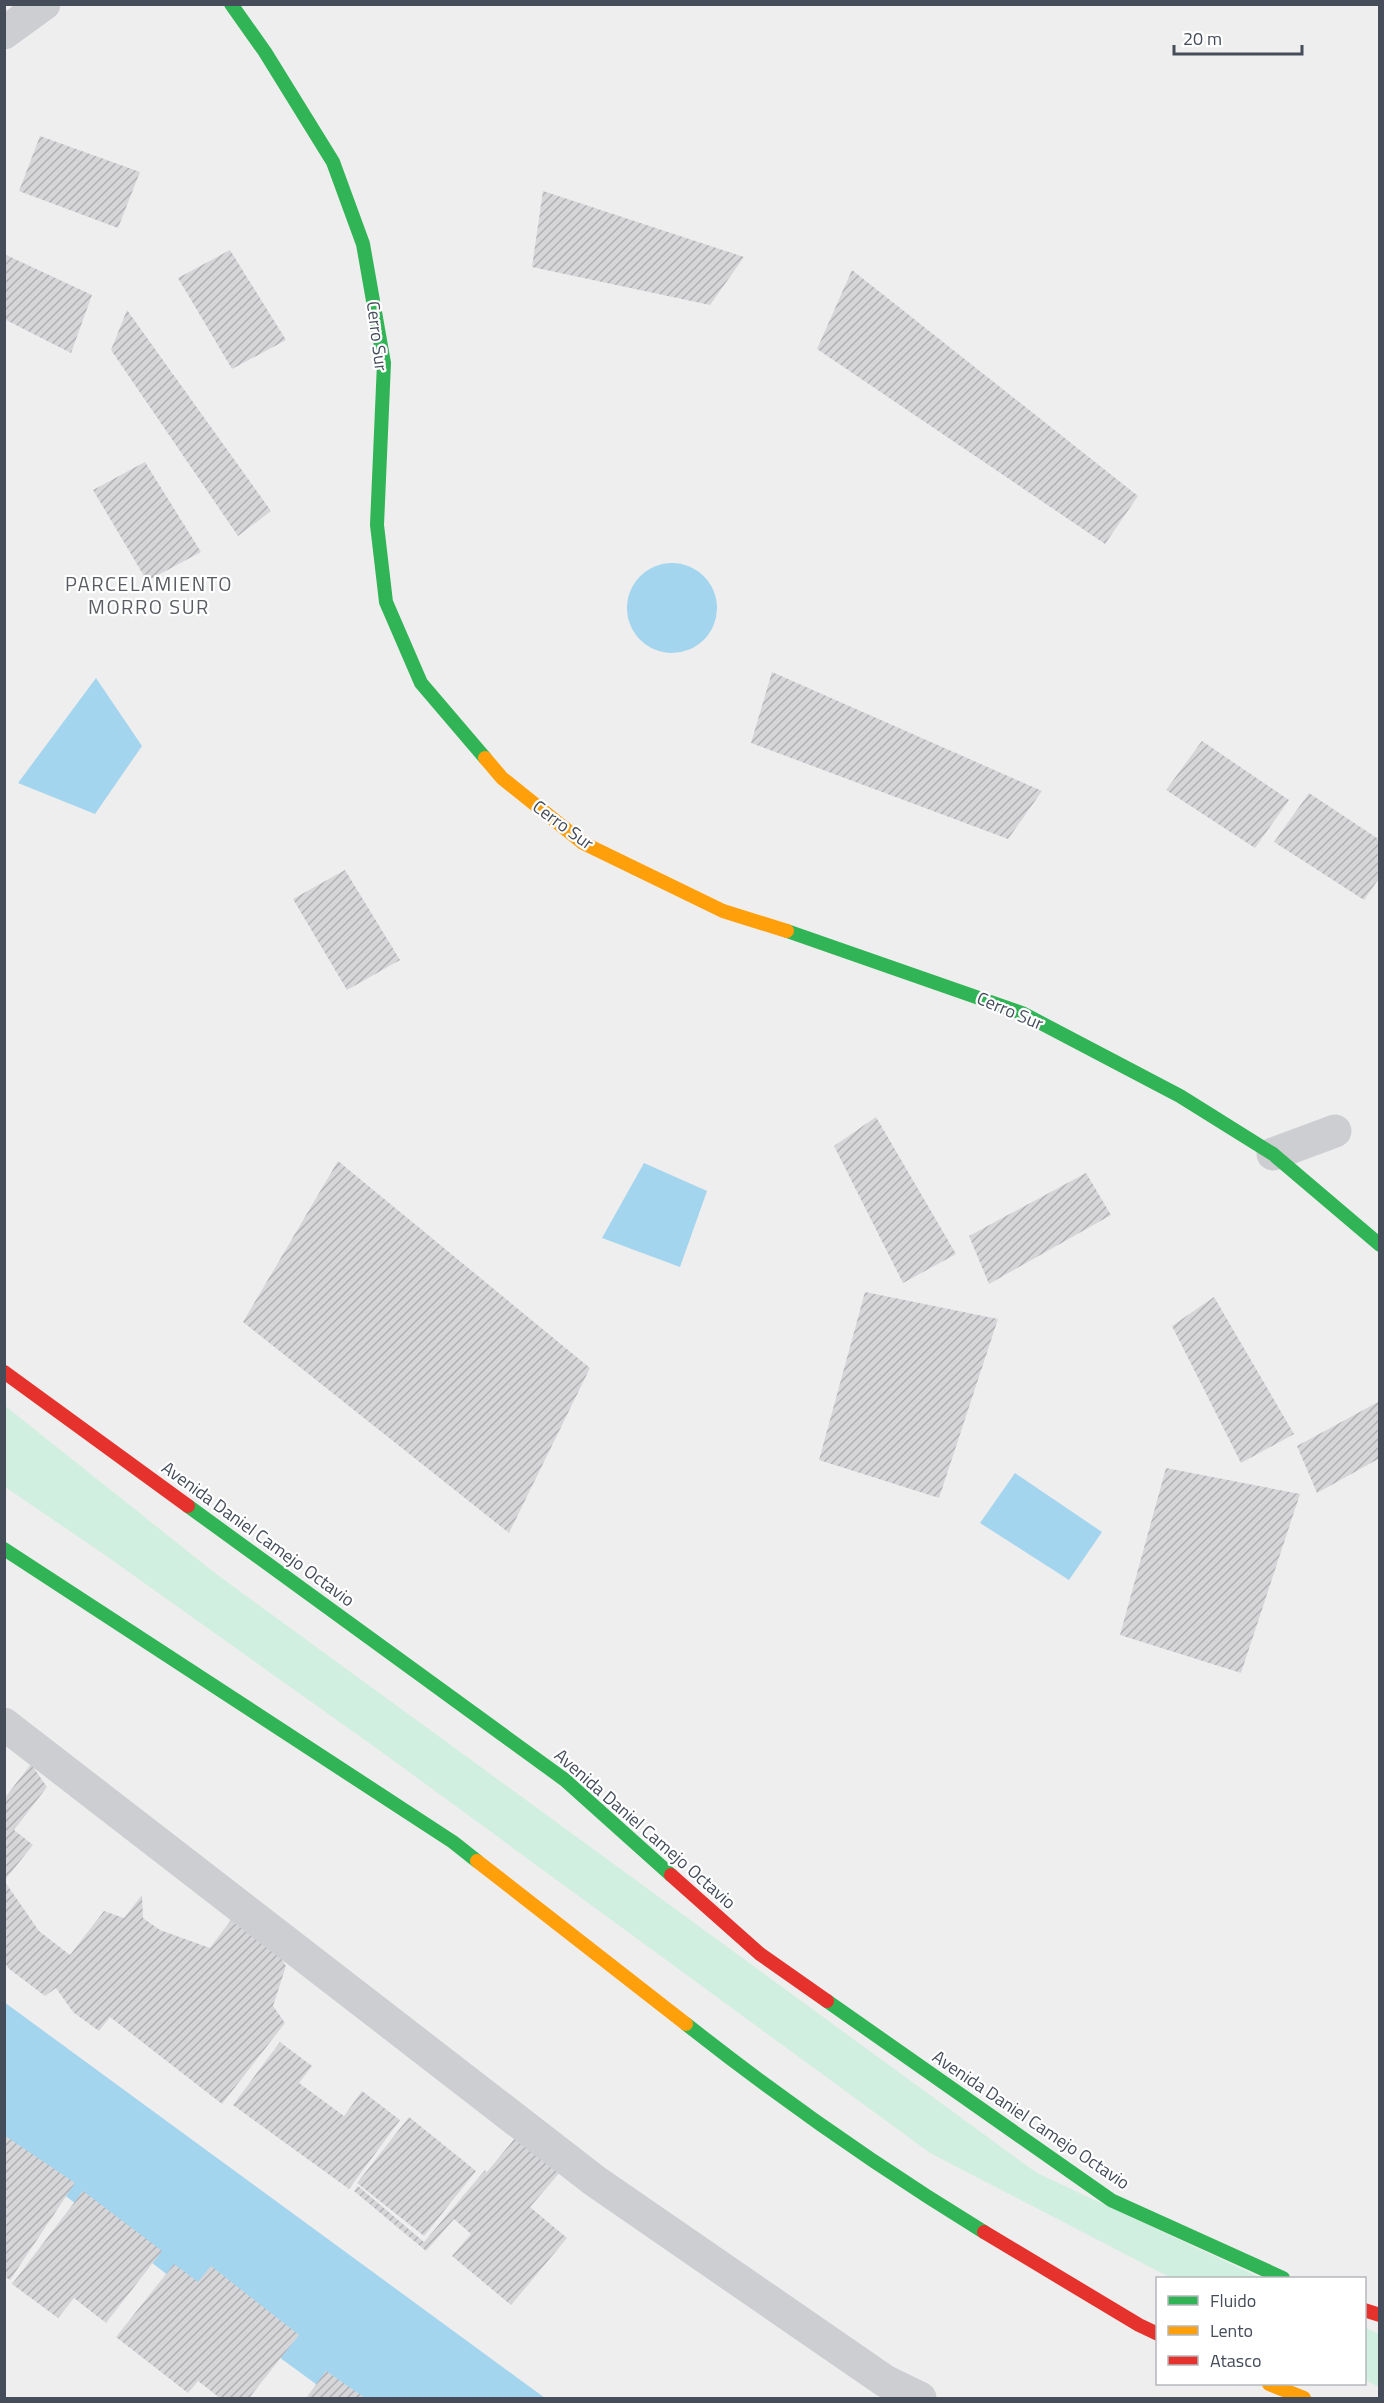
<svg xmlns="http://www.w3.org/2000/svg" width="1384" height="2403" viewBox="0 0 1384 2403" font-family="'Titillium Web',sans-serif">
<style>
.park{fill:#d1efe0}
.water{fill:#a4d5ee}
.building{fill:url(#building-hatch)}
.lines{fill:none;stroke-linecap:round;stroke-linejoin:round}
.street{stroke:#ccced1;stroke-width:33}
.fast{stroke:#30b455;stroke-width:14}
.slow{stroke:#ff9f0a;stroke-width:14}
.jam{stroke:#e5322d;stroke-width:14}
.labels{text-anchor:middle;stroke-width:4.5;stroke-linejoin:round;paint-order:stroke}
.street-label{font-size:18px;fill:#454d5b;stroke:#fff}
.neighbourhood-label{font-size:20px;letter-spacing:1.5px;fill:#595c62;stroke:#fff}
</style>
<defs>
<pattern id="building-hatch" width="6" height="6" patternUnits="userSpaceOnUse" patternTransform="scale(1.5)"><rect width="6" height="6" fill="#d6d6d9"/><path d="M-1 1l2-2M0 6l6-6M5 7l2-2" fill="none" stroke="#afb0b3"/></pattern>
</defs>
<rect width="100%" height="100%" fill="#efeeee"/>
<path class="park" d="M4 1405 215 1573 1037 2173 1261 2278H1171L930 2153 383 1753 102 1553 5 1487Z
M1364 2327 1379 2334V2387L1365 2380Z"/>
<path class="water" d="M627 608a45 45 0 1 1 90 0a45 45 0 1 1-90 0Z
M96 678 142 746 95 814 18 783Z
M644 1163 707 1191 680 1267 602 1238Z
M1015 1473 1102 1532 1069 1580 980 1523Z
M4 2002 545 2398H335L178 2283 5 2149Z"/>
<path class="building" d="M40 136 140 172 118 228 19 191Z
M543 191 744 257 710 305 532 267Z
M230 250 286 340 232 369 178 278Z
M4 254 92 295 71 353 4 319Z
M852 270 1138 496 1105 544 817 349Z
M127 310 271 511 238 536 111 350Z
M145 462 201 552 147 581 93 490Z
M772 672 1042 791 1008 839 751 743Z
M1202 741 1289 800 1255 848 1166 790Z
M1309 793 1380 840V877L1364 900 1274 842Z
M345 870 400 960 347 990 293 899Z
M876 1117 956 1254 903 1283 834 1146Z
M338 1161 590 1368 509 1533 243 1322Z
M1086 1173 1111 1215 989 1284 969 1236Z
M865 1292 998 1319 939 1498 819 1460Z
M1214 1297 1294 1434 1241 1463 1172 1326Z
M1380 1401V1458L1317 1493 1297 1446Z
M1166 1468 1300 1494 1241 1673 1120 1635Z
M31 1764 47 1787 14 1830 33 1845 4 1881V1799Z
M5 1882 39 1931 70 1955 104 1911 124 1918 142 1895 143 1918 160 1930 210 1948 231 1920 281 1958 286 1966 273 2006 285 2023 222 2104 110 2017 99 2031 73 2012 56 1988 45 1996 8 1968 5 1962Z
M280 2042 312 2066 299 2083 344 2116 362 2091 400 2120 349 2189 233 2105Z
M409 2117 476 2171 424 2236 357 2183Z
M519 2133 562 2170 530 2207 567 2238 511 2305 452 2256 471 2234 454 2219 426 2251 354 2191 358 2186 424 2242 485 2170 487 2172Z
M4 2135 75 2183 10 2280 4 2276Z
M83 2191 162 2251 106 2323 74 2298 58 2318 12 2284Z
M174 2264 198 2282 211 2266 299 2335 249 2398H220L198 2381 188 2393 116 2337Z
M326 2371 365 2398H306Z"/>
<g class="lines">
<path class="street" d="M4 33 44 4
M1273 1154 1335 1131
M4 1724 595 2181 885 2381 920 2398"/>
<path class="fast" d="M231 4 265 52 333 162 363 244 384 363 377 525 386 602 421 683 485 758
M787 931 1022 1013 1180 1096 1273 1154 1380 1245
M188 1506 565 1780 671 1875
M4 1549 453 1842 477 1861
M827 2001 1111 2200 1283 2278
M686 2024C781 2099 881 2169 984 2232"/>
<path class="slow" d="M485 758 502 778 583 843 723 911 787 931
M477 1861 686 2024
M1269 2384 1304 2398"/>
<path class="jam" d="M4 1372 188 1506
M671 1875 760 1954 827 2001
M984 2232 1139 2325 1158 2334
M1364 2310 1380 2315"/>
</g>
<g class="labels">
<g class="street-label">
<text transform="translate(377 336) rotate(83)" y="6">Cerro Sur</text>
<text transform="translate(563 825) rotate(36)" y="6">Cerro Sur</text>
<text transform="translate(1010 1011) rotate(23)" y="6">Cerro Sur</text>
<text transform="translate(258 1534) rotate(36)" y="6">Avenida Daniel Camejo Octavio</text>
<text transform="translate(645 1829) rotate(41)" y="6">Avenida Daniel Camejo Octavio</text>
<text transform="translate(1031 2120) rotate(34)" y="6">Avenida Daniel Camejo Octavio</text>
</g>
<g class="neighbourhood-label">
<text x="149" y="591">PARCELAMIENTO<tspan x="149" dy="23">MORRO SUR</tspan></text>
</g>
</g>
<rect width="1384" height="2403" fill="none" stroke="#454d5b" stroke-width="12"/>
<rect x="1156" y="2277" width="210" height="108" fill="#ffffff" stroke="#b5b8bd" stroke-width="1.5"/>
<rect x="1168" y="2296" width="30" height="9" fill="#30b455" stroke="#b5b8bd" stroke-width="1.5"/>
<text x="1210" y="2307" font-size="18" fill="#454d5b">Fluido</text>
<rect x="1168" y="2326" width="30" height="9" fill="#ff9f0a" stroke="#b5b8bd" stroke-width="1.5"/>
<text x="1210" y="2337" font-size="18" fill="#454d5b">Lento</text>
<rect x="1168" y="2356" width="30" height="9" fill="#e5322d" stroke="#b5b8bd" stroke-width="1.5"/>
<text x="1210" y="2367" font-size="18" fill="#454d5b">Atasco</text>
<path d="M1174 45v9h128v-9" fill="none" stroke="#454d5b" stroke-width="3"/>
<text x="1183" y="45" font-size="18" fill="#454d5b" stroke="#ffffff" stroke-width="4.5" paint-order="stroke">20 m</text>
</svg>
